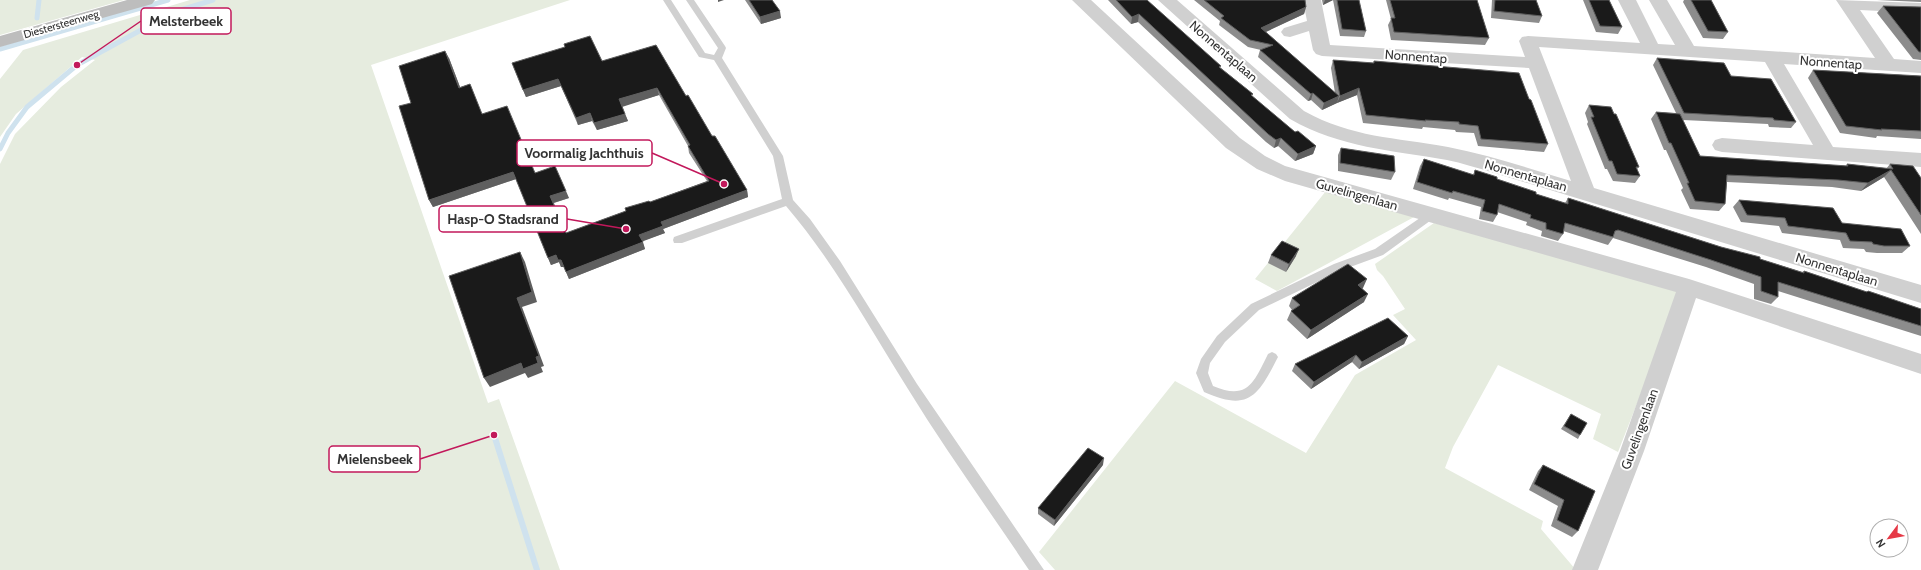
<svg xmlns="http://www.w3.org/2000/svg" width="1921" height="570" viewBox="0 0 1921 570" font-family="Cabin,sans-serif">
<style>
.green{fill:#e6ecdf}
.lines{fill:none;stroke-linecap:round;stroke-linejoin:round}
.stream-far1{stroke:#cfe2ee;stroke-width:5}
.stream{stroke:#cfe2ee;stroke-width:6}
.service{fill:#d0d0d0;fill-rule:evenodd}
.minor{fill:#d0d0d0;fill-rule:evenodd}
.secondary{fill:#bdbdbd;fill-rule:evenodd}
.wall{fill:#8c8c8c}
.shaded-wall{fill:#5f5f5f}
.building{fill:#1a1a1a;stroke:#5f5f5f}
.labels{text-anchor:middle;stroke-width:4;stroke-linejoin:round;paint-order:stroke}
.far-street-label{font-size:11px;fill:#333;stroke:#fff}
.street-label{font-size:13px;fill:#333;stroke:#fff}
.leader{fill:none;stroke:#c2185b;stroke-width:1.5}
.callout-dot{fill:#c2185b;stroke:#fff;stroke-width:1.5}
.callout{fill:#fff;stroke:#c2185b;stroke-width:1.5}
.callout-label{font-size:14px;text-anchor:middle;font-weight:bold;fill:#333}
</style>
<rect width="100%" height="100%" fill="#fff"/>
<path class="green" d="M0 0H124L0 35Z
M190 0H570L371 65 488 403 499 399 560 570H0V164L15 134 61 87 95 60 82 57 16 114 0 137V79L23 50Z
M1326 191 1416 216 1277 291 1255 279Z
M1434 223 1675 287 1678 299 1618 452 1593 439 1601 414 1498 365 1453 447 1445 468 1543 521 1541 529 1576 570H1055L1039 552 1175 381 1306 453 1355 375 1416 340 1393 315 1405 309 1383 276 1377 270 1375 264Z"/>
<g class="lines">
<path class="stream-far1" d="M37 18 39 0
M0 49 168 0
M0 149 8 133 27 107 77 65 174 12 213 0"/>
<path class="stream" d="M494 435 537 570"/>
<path class="service" d="M663 0H671L705 53 714 55 718 48 686 0H694L725 46 726 48 722 58 783 156 793 200 810 219 840 261 917 384 1044 570H1029C989 510 946 451 908 389 869 327 834 262 786 206L682 243H674L673 240 674 237 782 199 773 156 714 60 699 57Z
M1430 211 1434 212 1435 215 1434 218 1383 255 1342 270 1259 310 1225 342 1210 363 1208 373 1213 386C1248 401 1254 382 1268 354L1272 352 1276 354 1278 357C1258 396 1249 412 1204 392L1196 373 1201 359 1217 336 1251 304 1334 264 1375 249Z"/>
<path class="minor" d="M1072 0H1091L1240 138 1265 156 1285 166 1689 279 1921 354V374L1696 298 1644 451 1598 570H1572L1620 451 1676 292 1285 181 1257 169 1226 148Z
M1158 0H1177L1304 111C1353 138 1394 137 1448 147 1489 155 1531 169 1571 181L1529 68 1322 56 1316 54 1313 50 1309 31 1290 37 1284 36 1281 32 1284 28 1307 21 1303 0H1321L1330 45 1525 57 1519 41 1522 37 1528 36 1640 43 1618 0H1636L1658 44 1675 45 1649 0H1667L1694 46 1875 58 1836 0 1921 3V13L1860 10 1894 59 1921 61V73L1784 64 1833 147 1921 153V167L1722 152 1715 150 1712 145 1715 140 1722 138 1813 145 1765 62 1539 47 1594 188 1921 285V303L1491 172C1477 168 1462 163 1447 160 1391 150 1341 148 1290 119Z"/>
<path class="secondary" d="M127 0H155L152 4 0 47V36Z"/>
</g>
<path class="wall" d="M745 0H772L781 18 761 24Z
M1108 0H1147L1221 68 1253 94 1252 96 1295 132 1316 146 1313 154 1295 161 1278 146 1274 148 1266 142 1138 22 1131 24Z
M1194 0H1305L1306 7 1304 14 1266 32 1335 93 1331 68 1333 60 1373 63 1374 61 1529 99 1548 144 1544 152 1478 146 1474 133 1456 132 1455 130 1423 127 1422 129 1363 123 1357 95 1337 103 1322 110 1311 100 1308 101 1258 57 1260 50H1261L1248 47 1219 25 1220 21Z
M1322 0H1333L1323 5Z
M1333 0H1359L1366 31 1364 37 1340 36Z
M1386 0H1477L1489 38 1485 45 1391 40 1388 25 1391 19Z
M1492 0H1536L1542 16 1539 23 1491 18Z
M1583 0H1609L1622 27 1618 34 1596 32Z
M1684 0H1711L1728 32 1723 39 1703 38 1683 2Z
M1877 0H1921V2Z
M1883 6 1921 7V60L1913 59 1877 13Z
M449 58 460 87 470 84 482 114 535 173 569 198 554 203 566 233 707 181 689 153 688 146 659 95 622 106 628 121 597 130 592 121 578 125 561 86 526 97 512 63 602 61 686 96 747 190 748 197 663 229 665 233 642 241 645 249 569 279 564 267H561L559 262 551 265 516 179 433 207 429 200 411 103Z
M1657 58 1731 76 1796 122 1791 128 1769 127 1768 124 1683 120 1700 156 1846 166 1847 164 1886 169 1890 164 1921 178V234L1884 177 1861 191 1832 187 1727 182 1725 204 1719 211 1690 209 1681 190 1683 188 1666 150H1664L1651 119 1656 112 1676 113 1653 65Z
M1813 70 1921 76V139L1877 136 1876 138 1840 133 1808 78Z
M1589 105 1639 167 1637 169 1640 176 1635 183 1613 181 1607 169H1605L1587 124 1588 122 1585 113Z
M1341 148 1395 172 1391 180 1338 171V155Z
M1424 159 1473 175 1475 170 1497 179 1536 194 1565 203 1568 198 1721 247 1802 272 1804 271 1866 292 1868 291 1921 309V336L1778 291V297L1771 304 1754 299V284L1706 267 1613 238 1608 245 1563 231V234L1558 241 1541 236 1542 231 1526 225 1527 222 1497 212V215L1493 222 1479 219 1481 207 1449 198 1448 200 1413 189 1420 166Z
M1739 200 1842 223 1910 246 1902 253H1877L1866 252 1864 249 1843 248 1840 240 1782 233 1779 226 1741 222 1733 207Z
M1271 255 1296 256 1286 272 1268 263Z
M1363 288 1362 289 1364 302 1307 339 1287 320 1291 311 1292 310 1289 306 1292 298Z
M1408 336 1404 344 1359 369 1352 362 1311 389 1292 371 1295 364Z
M1571 414 1580 435 1578 439 1561 429Z
M1103 465 1054 526 1038 514V508Z
M1543 465 1595 491 1578 531 1572 537 1551 526 1558 506 1529 490 1538 471Z"/>
<path class="shaded-wall" d="M718 0H724L718 2Z
M1325 0H1333L1323 5Z
M1306 7 1304 14 1259 35 1261 28Z
M780 11 781 18 761 24 760 17Z
M1139 14 1138 22 1131 24 1132 17Z
M445 51 449 58 463 95 459 88Z
M558 79 561 86 526 97 523 90Z
M657 88 659 95 622 107 619 99Z
M1359 88 1357 95 1337 103 1340 96Z
M1313 93 1311 100 1308 101 1311 94Z
M1339 96 1337 103 1322 110 1324 103Z
M590 113 592 121 578 125 576 118Z
M625 114 628 121 597 130 594 123Z
M1281 138 1278 146 1274 148 1276 140Z
M1316 146 1313 154 1295 161 1298 154Z
M1891 170 1884 177 1861 191 1868 183Z
M513 172 516 179 433 207 429 200Z
M747 190 748 197 663 229 665 233 641 242 639 235 661 222Z
M566 191 569 198 553 203 550 196Z
M643 242 645 249 569 279 566 272Z
M1299 249 1296 256 1286 272 1289 264Z
M520 252 525 262 537 302 522 307 544 366 541 367 543 372 528 378 525 373 490 387 484 378 517 298Z
M556 255 561 260 564 267H561L559 262 551 265 548 258Z
M1367 279 1363 288 1354 294 1358 285Z
M1368 294 1364 302 1307 339 1311 330Z
M1408 336 1404 344 1359 369 1362 362Z
M1356 355 1352 362 1311 389 1314 382Z
M1104 458 1103 465 1054 526 1055 520Z"/>
<path class="building" d="M749 0H772L780 11 760 17Z
M1116 0H1147L1221 66 1219 67 1253 94 1251 95 1295 132 1298 131 1316 146 1298 154 1281 138 1276 140 1268 134 1139 14 1132 17Z
M1204 0H1305L1306 7 1261 28 1339 96 1324 103 1313 93 1311 94 1260 50 1273 45 1250 40 1221 18 1224 16Z
M1337 0H1359L1366 31 1342 29Z
M1390 0H1477L1489 38 1394 32 1391 18H1395Z
M1495 0H1536L1542 16 1494 11Z
M1589 0H1609L1622 27 1600 26Z
M1691 0H1711L1728 32 1708 31Z
M1883 6 1921 7V52H1919Z
M590 36 602 61 656 45 686 96 688 95 712 136H715L747 190 661 222 663 226 639 235 643 242 566 272 561 260H558L556 255 548 258 513 172 429 200 399 106 411 103 399 66 445 51 459 88 470 84 482 114 507 106 535 173 555 166 566 191 550 196 566 233 626 211 625 208 649 201 650 202 709 181 688 146 690 145 657 88 619 99 625 114 594 123 590 113 576 118 558 79 523 90 512 63 565 47 564 44Z
M1657 58 1724 63 1731 76 1771 79 1796 122 1774 120 1773 118 1684 113Z
M1333 60 1374 63V61L1519 73 1529 99 1531 100 1548 144 1481 139 1478 126 1459 124V122L1425 120 1426 121 1366 115 1359 88 1340 96Z
M1813 70 1921 76V131L1881 129 1882 130 1846 126Z
M1589 105 1611 107 1614 114H1616L1639 167H1636L1640 176 1617 174 1612 161H1609L1591 117H1594Z
M1656 112 1680 114 1700 156 1848 166 1847 164 1893 169 1890 164 1913 166 1921 178V215L1891 170 1868 183 1838 180 1727 175 1725 204 1695 201 1687 183H1689L1671 143H1669Z
M1341 148 1394 156 1395 172 1340 163Z
M1424 159 1474 175 1475 170 1497 177V179L1536 192V194L1568 204V198L1721 247 1760 257V259L1804 273V271L1867 292 1868 291 1877 294 1921 309V326L1778 282V297L1761 291V277L1711 260 1618 230 1615 231 1613 237 1565 223 1563 234 1546 229V223L1530 218 1531 215 1499 204 1497 215 1482 211 1485 200 1453 191 1452 193 1417 182Z
M1739 200 1833 208 1842 223 1901 229 1910 246H1884L1873 244 1872 242 1850 241 1846 233 1788 226 1785 218 1747 215Z
M1282 241 1299 249 1289 264 1271 255Z
M520 252 532 292 517 298 539 356 536 357 538 363 523 369 521 363 484 378 449 276Z
M1348 264 1367 279 1358 285 1368 294 1311 330 1291 311 1300 305 1292 298Z
M1388 318 1408 336 1362 362 1356 355 1314 382 1295 364Z
M1571 414 1587 423 1580 435 1564 426Z
M1088 448 1104 458 1055 520 1038 508Z
M1543 465 1595 491 1578 531 1557 520 1564 500 1534 484Z"/>
<g class="labels">
<g class="far-street-label">
<text transform="translate(61 24) rotate(-16)" y="4">Diestersteenweg</text>
</g>
<g class="street-label">
<text transform="translate(1224 51) rotate(41)" y="5">Nonnentaplaan</text>
<text transform="translate(1416 56) rotate(4)" y="5">Nonnentap</text>
<text transform="translate(1831 62) rotate(4)" y="5">Nonnentap</text>
<text transform="translate(1526 175) rotate(16)" y="5">Nonnentaplaan</text>
<text transform="translate(1357 194) rotate(16)" y="5">Guvelingenlaan</text>
<text transform="translate(1837 269) rotate(17)" y="5">Nonnentaplaan</text>
<text transform="translate(1639 429) rotate(-70)" y="5">Guvelingenlaan</text>
</g>
</g>
<path class="leader" d="M77 65L141 21M724 184L652 153M626 229L567 219M494 435L420 459"/>
<g class="callout-dot">
<circle cx="77" cy="65" r="4"/>
<circle cx="724" cy="184" r="4"/>
<circle cx="626" cy="229" r="4"/>
<circle cx="494" cy="435" r="4"/>
</g>
<g class="callout">
<rect x="141" y="8" width="90" height="26" rx="4"/>
<rect x="517" y="140" width="135" height="26" rx="4"/>
<rect x="439" y="206" width="128" height="26" rx="4"/>
<rect x="329" y="446" width="91" height="26" rx="4"/>
</g>
<g class="callout-label">
<text x="186" y="26">Melsterbeek</text>
<text x="584" y="158">Voormalig Jachthuis</text>
<text x="503" y="224">Hasp-O Stadsrand</text>
<text x="375" y="464">Mielensbeek</text>
</g>
<g transform="translate(1889 538) rotate(238)"><circle r="19" fill="#ffffff" stroke="#adadad"/>
<path d="M0-3L7 15L0 10L-7 15Z" fill="#e63946"/>
<text y="-6" font-size="11" font-weight="bold" text-anchor="middle" fill="#333333">N</text>
</g>
</svg>
